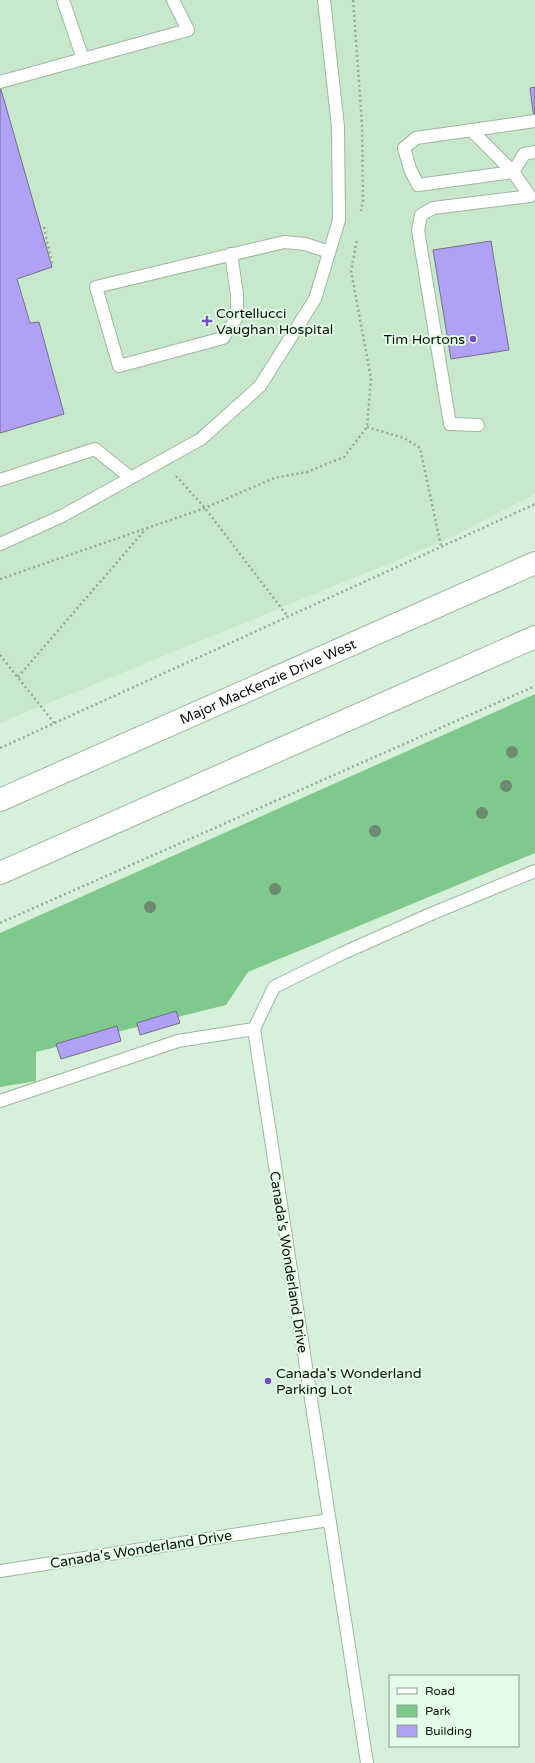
<svg xmlns="http://www.w3.org/2000/svg" width="535" height="1763" viewBox="0 0 535 1763" font-family="'Varela Round',sans-serif">
<style>
.built{fill:#c8e8cc}
.green{fill:#7fc98d}
.building{fill:#b1a1f6;stroke:#726f88}
.lines{fill:none;stroke-linecap:round;stroke-linejoin:round}
.lane-casing{stroke:#9fb7a2;stroke-width:14}
.primary-casing{stroke:#9fb7a2;stroke-width:24}
.path{stroke:#95a998;stroke-width:2.5;stroke-dasharray:2 3;stroke-linecap:butt}
.lane{stroke:#fff;stroke-width:12}
.primary{stroke:#fff;stroke-width:22}
.tree{fill:#6c8a72}
.poi-dot{fill:#714fc8;stroke:#e3fde7;stroke-width:1.5}
.labels{text-anchor:middle;stroke-width:4;stroke-linejoin:round;paint-order:stroke}
.poi-label{font-size:14px;fill:#09120b;stroke:#e3fde7;text-anchor:start}
.street-label{font-size:14px;fill:#09120b;stroke:#e3fde7}
</style>
<rect width="100%" height="100%" fill="#d6f0da"/>
<path class="built" d="M0 0H535V494L446 540 0 723Z"/>
<path class="green" d="M535 694V853L248 972 226 1005 36 1052V1081L0 1087V933Z"/>
<path class="building" d="M0 86 52 267 17 279 30 323 39 322 64 414 0 433Z
M535 87V126L530 88Z
M491 241 509 350 451 359 433 250Z
M176 1011 180 1023 140 1035 137 1023Z
M117 1026 121 1041 61 1059 56 1044Z"/>
<g class="lines">
<g class="lane-casing">
<path id="lane" d="M63 0 83 59
M0 82 188 30 173 0
M471 130 513 172 524 154 535 152
M231 254 237 294V317L223 338 119 366 96 287 284 242 305 244 329 252
M478 425 450 424 418 230 421 215 433 208 530 196 513 172 418 185 410 169 404 148 416 138 535 121
M0 480 95 449 131 478
M0 544 62 516 201 439 260 386 315 299 339 220 338 127 324 0
M254 1029 367 1763
M0 1101 178 1041 254 1029 274 987 341 954 431 914 535 871
M0 1571 329 1520"/>
</g>
<g class="primary-casing">
<g id="primary">
<path id="s1" d="M0 800 535 563"/>
<path d="M0 873 535 637"/>
</g>
</g>
<path class="path" d="M353 0 362 124 363 201 361 211
M44 227 52 264
M367 427 404 438 420 448 441 546
M176 476 205 508 288 617
M0 579 205 508 274 478 307 472 344 457 367 427 371 378 351 271 357 239
M0 655 55 724
M18 677 144 531
M0 748 535 504
M0 923 535 686"/>
<use href="#lane" class="lane"/>
<use href="#primary" class="primary"/>
</g>
<g class="tree">
<circle cx="512" cy="752" r="6"/>
<circle cx="506" cy="786" r="6"/>
<circle cx="482" cy="813" r="6"/>
<circle cx="375" cy="831" r="6"/>
<circle cx="275" cy="889" r="6"/>
<circle cx="150" cy="907" r="6"/>
</g>
<g class="poi-dot">
<path d="M205 315h4v4h4v4h-4v4h-4v-4h-4v-4h4z"/>
<circle cx="473" cy="339" r="4"/>
<circle cx="268" cy="1381" r="4"/>
</g>
<g class="labels">
<g class="poi-label">
<text x="216" y="318">Cortellucci<tspan x="216" dy="16">Vaughan Hospital</tspan></text>
<text x="465" y="344" text-anchor="end">Tim Hortons</text>
<text x="276" y="1378">Canada's Wonderland<tspan x="276" dy="16">Parking Lot</tspan></text>
</g>
<g class="street-label">
<text dy="5" stroke="none"><textPath href="#s1" startOffset="293">Major MacKenzie Drive West</textPath></text>
<text transform="translate(289 1262) rotate(81)" y="5">Canada's Wonderland Drive</text>
<text transform="translate(141 1549) rotate(-9)" y="5">Canada's Wonderland Drive</text>
</g>
</g>
<rect x="389" y="1675" width="130" height="72" fill="#e3fde7" stroke="#8c9f8f"/>
<rect x="397" y="1688" width="20" height="6" fill="#ffffff" stroke="#8c9f8f"/>
<text x="425" y="1695" font-size="12" fill="#09120b">Road</text>
<rect x="397" y="1705" width="20" height="12" fill="#7fc98d" stroke="#8c9f8f"/>
<text x="425" y="1715" font-size="12" fill="#09120b">Park</text>
<rect x="397" y="1725" width="20" height="12" fill="#b1a1f6" stroke="#8c9f8f"/>
<text x="425" y="1735" font-size="12" fill="#09120b">Building</text>
</svg>
